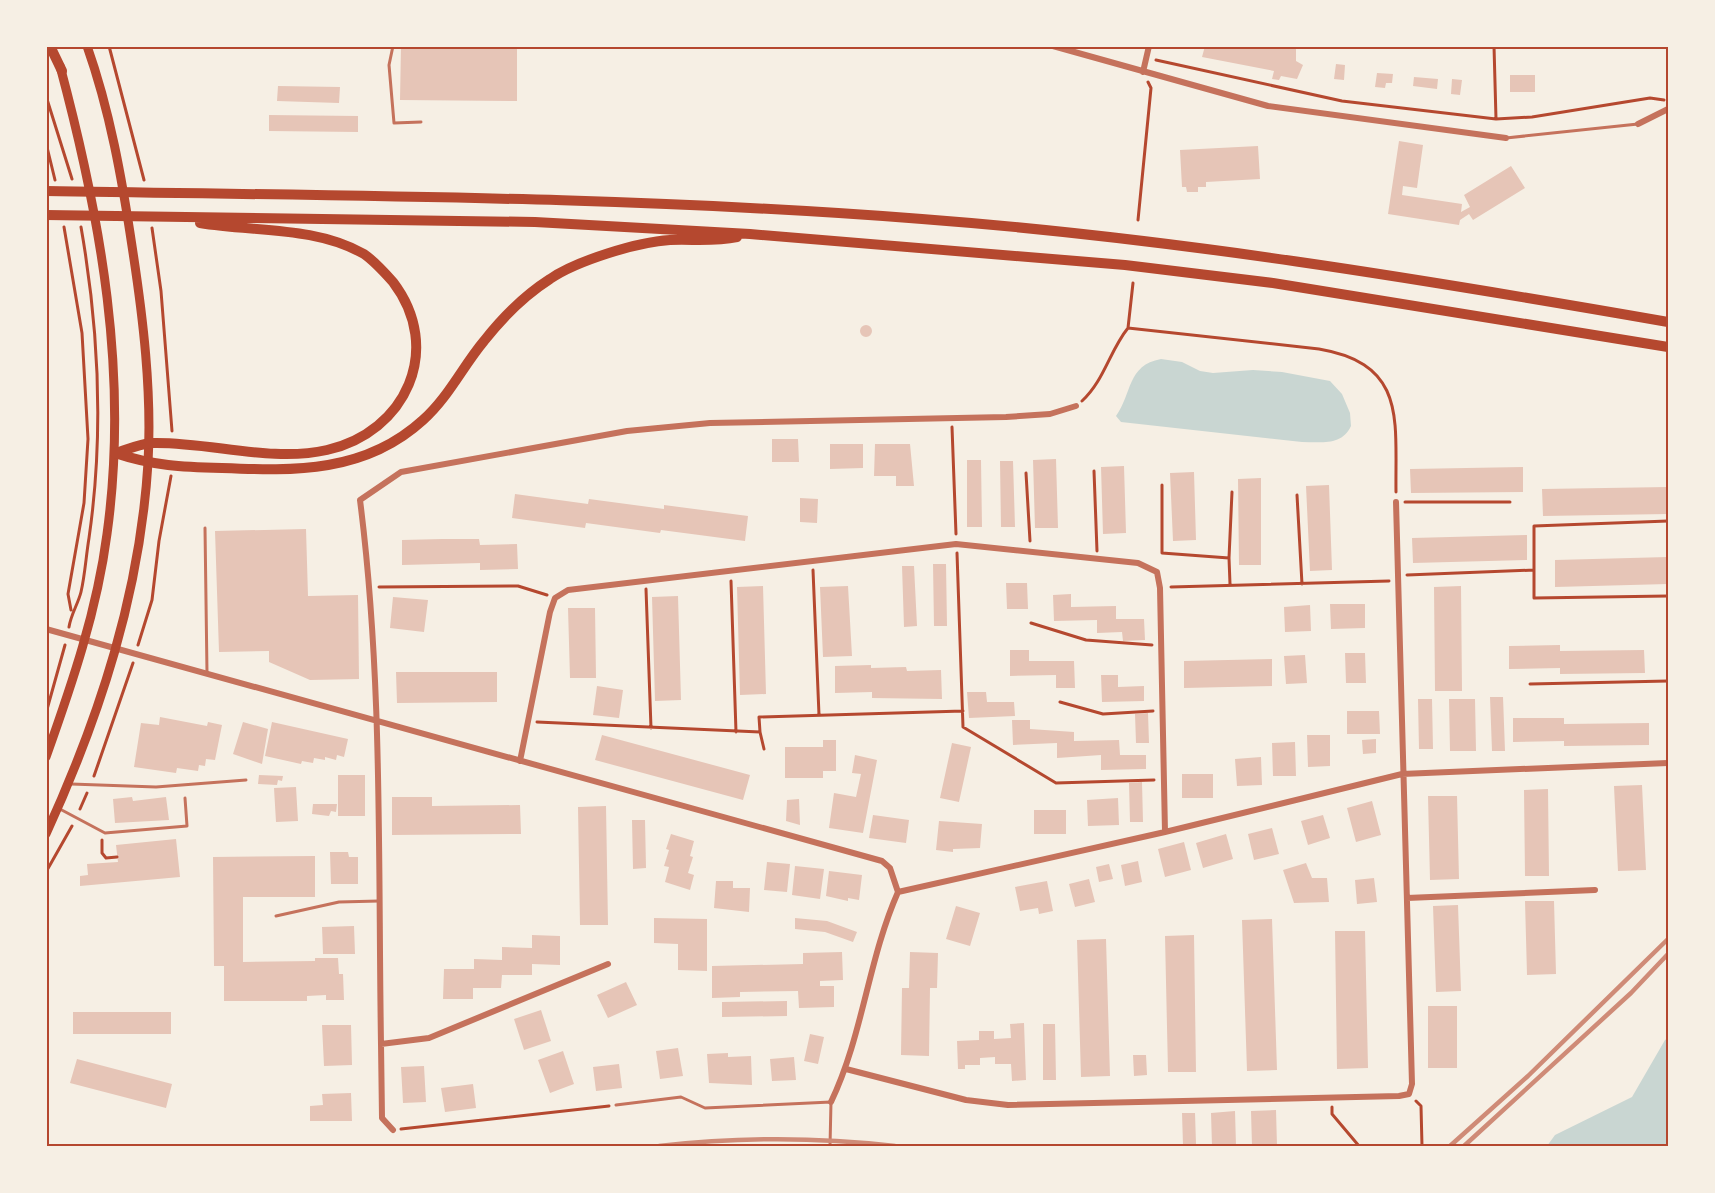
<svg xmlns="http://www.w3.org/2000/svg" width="1715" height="1193" viewBox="0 0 1715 1193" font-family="'Zilla Slab',serif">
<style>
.water{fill:#c9d6d2}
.building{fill:#e6c5b7}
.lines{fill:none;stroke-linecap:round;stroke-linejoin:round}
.path{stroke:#b5482f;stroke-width:3}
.service{stroke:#c5725c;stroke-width:3}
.minor{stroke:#c5725c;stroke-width:6}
.secondary{stroke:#b5482f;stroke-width:9}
.trunk{stroke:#b5482f;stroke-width:10}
.rail{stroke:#cf8b77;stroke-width:4.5}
.neatline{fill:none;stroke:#b5482f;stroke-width:2}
</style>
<rect width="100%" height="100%" fill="#f6efe4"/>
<path class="water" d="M1161 359 1182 362 1200 371 1213 373 1253 370 1282 372 1330 381 1342 394 1350 413 1351 426C1342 446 1321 442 1302 442L1121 422 1116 416C1132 394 1127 365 1161 359Z
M1668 1038V1146H1547L1555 1135 1632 1097 1665 1040Z"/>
<path class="building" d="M401 46H517V101L400 100Z
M1205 46 1296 47V61L1303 65 1297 79 1281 76 1279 80 1272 79 1274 71 1202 57Z
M1336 64 1345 65 1344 80 1334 79Z
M1377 73 1393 74 1392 83H1386L1385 88 1375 87Z
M1510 75H1535V92H1510Z
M1414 77 1438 79 1437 89 1413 86Z
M1452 79 1462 80 1460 95 1451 94Z
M278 86 340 87 339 103 277 101Z
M269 115 358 116V132L269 131Z
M1399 141 1423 145 1417 188 1403 186 1402 195 1462 204 1461 212 1470 207 1464 195 1511 166 1525 188 1473 220 1469 214 1460 220 1459 225 1388 214Z
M1258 146 1260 179 1206 182V187H1198V192H1187L1186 187H1182L1180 150Z
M860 331a6 6 0 1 1 12 0a6 6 0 1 1-12 0Z
M772 439H798L799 462H772Z
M830 444H863V468L830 469Z
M875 444H910L914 486H896V476H874Z
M1056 459 1058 528H1035L1033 460Z
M967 460H981L982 527H967Z
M1000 461H1013L1015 527H1001Z
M1124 466 1126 533 1103 534 1101 467Z
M1523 467V492L1411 493 1410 469Z
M1194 472 1196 540 1173 541 1170 473Z
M1261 478V565H1239L1238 479Z
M1329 485 1332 570 1310 571 1306 486Z
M1668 487V514L1543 516 1542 489Z
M515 494 588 504 589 499 664 509V505L748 516 745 541 661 530 660 533 586 523 585 528 512 518Z
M800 498 818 499 817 523 800 522Z
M306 529 308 596 358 595 359 679 310 680 269 662V651L219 652 215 531Z
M1527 535V560L1413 563 1412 538Z
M442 539H479L480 545 517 544 518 569 480 570V563L402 565V540Z
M1668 557V584L1555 587V560Z
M933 564H946L947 626H934Z
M902 566H914L917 626 904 627Z
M1006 583H1027L1028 609H1007Z
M763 586 766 694 740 695 737 587Z
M848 586 852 656 823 657 820 587Z
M1461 586 1462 691H1435L1434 587Z
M1071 594V607L1116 606V619H1144L1145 640 1123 641 1122 632 1097 633V620L1054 621 1053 595Z
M678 596 681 700 655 701 652 597Z
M393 597 428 600 424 632 390 628Z
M1330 604H1365V628L1331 629Z
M1310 605 1311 631 1285 632 1284 607Z
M568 608H595L596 678H570Z
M1560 645V651L1644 650 1645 673 1560 674V668L1509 669V646Z
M1010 650H1029V661H1074L1075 688H1056V675L1010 676Z
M1345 653H1365L1366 683H1346Z
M1305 655 1307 683 1286 684 1284 656Z
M1272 659V686L1184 688V661Z
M871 665V668L906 667 907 671 941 670 942 699 872 698V692L835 693V666Z
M396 672H497V702L397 703Z
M1101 675H1118V687L1144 686V701L1102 702Z
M597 686 623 690 619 718 593 715Z
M967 692H986L987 702H1014L1015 716 969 718Z
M1490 697H1503L1505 751H1492Z
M1418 699H1432L1433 749H1419Z
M1449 699H1475L1476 751H1450Z
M1347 711H1379L1380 734H1347Z
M1148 713 1149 743H1136L1135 714Z
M160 717 207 726 208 722 222 725 215 760 206 759 205 766 199 765 198 771 177 768 176 773 134 767 141 723 159 725Z
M1513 718H1564V724L1649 723V745L1564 746V741L1513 742Z
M1012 720H1030V729L1074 732V741L1119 740 1120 755H1146V769L1101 770V755L1057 758V743L1013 745Z
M243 722 268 729 262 764 233 754Z
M272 722 348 739 344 757 337 755 336 760 325 757V760L314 758 313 763 302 761 301 764 265 756Z
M602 735 750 775 743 800 595 760Z
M1307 735H1330V766L1308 767Z
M1376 739V753L1363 754 1362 740Z
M823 740H836V771H823V778H785V747H823Z
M1295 742 1296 776H1273L1272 743Z
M952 743 971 747 959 802 940 798Z
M855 755 877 760 863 833 829 828 834 793 856 797 861 774 852 773Z
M1261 757 1262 785 1237 786 1235 759Z
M1182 774H1213V798H1182Z
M259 775 283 776 282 781 278 780 277 785 258 784Z
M338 775H365V816H338Z
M1142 782 1143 822H1130L1129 783Z
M1642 785 1646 870 1618 871 1614 786Z
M296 787 298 821 276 822 274 788Z
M1548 789 1549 876H1525L1524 790Z
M1428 796H1457L1459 879 1430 880Z
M132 797 133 801 166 797 169 820 115 823 113 799Z
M392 797H432V806L520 805 521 834 392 835Z
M1118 798 1119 825 1088 826 1087 800Z
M799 799 800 825 786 821 787 800Z
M1372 801 1381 835 1356 842 1347 808Z
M313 804H337L336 812 331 811 329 816 312 814Z
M606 806 608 925H580L578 807Z
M1034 810H1066V834H1034Z
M873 815 909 820 906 843 869 838Z
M1323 815 1330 838 1308 845 1301 821Z
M632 820H645L646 868 633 869Z
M939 821 982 824 980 848 953 849V852L936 850Z
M1272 828 1279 854 1254 860 1248 834Z
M671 834 694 841 690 856 693 857 688 873 694 875 690 890 665 882 669 867 664 866 669 850 666 849Z
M1226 834 1233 859 1203 868 1196 843Z
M176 839 180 877 80 886V876L88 875 87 864 118 862 116 845Z
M1184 842 1191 870 1165 877 1158 849Z
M330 852H348L349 857H358V884H331Z
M315 856V897H243V962L315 961V958H338L339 974H343L344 1000H326V995L307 996V1001H224V966H214L213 857Z
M1138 861 1142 882 1125 886 1121 865Z
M767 862 790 864 787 892 764 890Z
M1306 863 1312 878H1327L1329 902 1294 903 1283 870Z
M1109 864 1113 879 1099 882 1096 867Z
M795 866 824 869 820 899 792 895Z
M829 871 862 875 859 900 848 898V901L826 896Z
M1374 878 1377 902 1357 904 1355 880Z
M1089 879 1095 902 1075 907 1069 884Z
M716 881H733V888H750L749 912 714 908Z
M1047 881 1053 911 1039 914 1038 908 1020 911 1015 887Z
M1525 901H1554L1556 974 1527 975Z
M1458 905 1461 991 1436 992 1433 906Z
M956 906 980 913 970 946 946 939Z
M654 918 707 919V971L678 970V944L654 943Z
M795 918 827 921 857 932 853 942 825 932 795 929Z
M1272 919 1277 1070 1247 1071 1242 920Z
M354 926 355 954H323L322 927Z
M1335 931H1365L1368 1068 1337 1069Z
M532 935 560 936V965L532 964V975H502L501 988H473V999H443L444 969H474V959L502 960V947L532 948Z
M1194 935 1196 1072H1168L1165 936Z
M1106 939 1110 1076 1081 1077 1077 940Z
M842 952 843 980 820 981V986H834V1007L799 1008 798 991 740 992V997L712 998V966L803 964V953Z
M910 952 938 953 937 988H930L929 1056 901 1055 902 988H909Z
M626 982 637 1005 608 1018 597 995Z
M787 1001V1016L722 1017V1002Z
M1428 1006H1457V1068H1428Z
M541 1010 551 1041 524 1050 514 1019Z
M73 1012H171V1034H73Z
M1024 1023 1026 1080 1012 1081 1011 1064H995V1057L980 1058V1065H965V1069H958L957 1041 979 1040V1031H994V1039L1011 1038 1010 1024Z
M1043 1024H1055L1056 1080H1043Z
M322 1025H351L352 1065 324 1066Z
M810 1034 824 1037 818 1064 804 1061Z
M678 1048 683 1076 660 1079 656 1051Z
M563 1051 574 1084 550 1093 538 1060Z
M728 1053V1057L751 1056 752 1085 709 1083 707 1054Z
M1133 1055H1146L1147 1075 1134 1076Z
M794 1057 796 1080 772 1081 770 1059Z
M77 1059 172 1084 166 1108 70 1083Z
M619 1064 622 1088 596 1091 593 1067Z
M424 1066 426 1102 403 1103 401 1067Z
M473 1084 476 1108 445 1112 441 1088Z
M351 1093 352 1121H310V1106L323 1105 322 1094Z
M1276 1110 1277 1146H1252L1251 1111Z
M1235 1111 1236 1146H1212L1211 1113Z
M1182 1113H1195L1196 1144 1183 1145Z"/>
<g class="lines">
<path class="path" d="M109 46 144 180
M1494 46 1496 119
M1156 60 1342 101 1496 119 1532 117 1650 98 1664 100
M46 96 72 179
M46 143 55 180
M1138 220 1151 88 1148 82
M64 227 82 333 88 439 84 503 68 594 71 610
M152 228 161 291 172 431
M1133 283 1128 328 1319 349C1407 364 1395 420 1396 492
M1082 401C1104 381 1110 350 1128 328
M952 427 956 534
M1094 471 1097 551
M1026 473 1030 541
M1162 485V553L1229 558 1230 584
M1297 495 1302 584
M1405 502H1510
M1668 521 1534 526V598L1668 596
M957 553 963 727 1056 783 1154 780
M1229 558 1232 492
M813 570 819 715
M1407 575 1534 570
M731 581 736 732
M379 587 518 586 547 595
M1171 587 1389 581
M646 589 651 728
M1031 623 1086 640 1152 645
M69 627C71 614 78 604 81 592 85 575 86 556 89 538 104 434 99 330 81 227
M138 645 152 600 159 541 171 476
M1530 684 1668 681
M1060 702 1103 714 1153 711
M46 713 65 645
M537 722 760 732 764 749
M760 732 759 717 963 711
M94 776 133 663
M80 809 87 793
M102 840V853L106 858 117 857
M46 872 72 826
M1416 1101 1421 1106 1422 1146
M1332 1107V1114L1359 1146
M401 1129 609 1106"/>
<path class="service" d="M393 46 389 65 394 123 421 122
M1506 138 1638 124
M205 528 207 673
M71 784 156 787 246 780
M58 808 105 833 187 826 185 798
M276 916 339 902 379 901
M616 1105 681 1097 705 1108 831 1102 830 1146"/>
<path class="minor" d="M1053 46 1268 106 1506 138
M1143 72 1149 46
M1638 124 1668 109
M46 629 882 861 890 868 898 892
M520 761 550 612 555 598 568 590 956 544 1138 563 1157 572 1160 588 1165 832
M898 892 1165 832 1402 774 1668 763
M1407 898 1595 890
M608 964 429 1038 381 1044C378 862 383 680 360 500L401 472 627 431 710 423 1006 417 1050 414 1076 406
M381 1044 382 1118 393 1130
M846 1069 966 1100 1008 1105 1399 1096 1409 1094 1412 1084 1396 502
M831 1102C863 1035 868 960 898 892"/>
<path class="secondary" d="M46 757C72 684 97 611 107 534 129 375 101 219 60 66
M46 834C100 716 140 593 148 463 152 391 143 317 132 246 122 179 110 111 87 46"/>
<path class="trunk" d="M50 46 62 71
M46 191C339 196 631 196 922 219 1173 238 1421 279 1668 322
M46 215 535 222 750 234 1125 265 1273 283 1668 347
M115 453C154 466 182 467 222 468 295 471 365 473 423 420 448 398 463 366 484 341 502 318 525 295 550 279 576 261 637 242 670 240 693 239 714 242 737 237
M116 453C126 450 139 444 151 443 208 441 270 463 327 450 406 432 444 349 393 282 385 273 374 261 364 254 315 226 254 232 200 223"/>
<path class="rail" d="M659 1146C738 1137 817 1137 895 1146
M1450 1146 1528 1076 1668 939
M1464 1146 1631 993 1668 954"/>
</g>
<rect width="1715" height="1193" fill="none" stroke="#f6efe4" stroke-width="96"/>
<rect x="48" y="48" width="1619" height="1097" class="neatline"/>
</svg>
